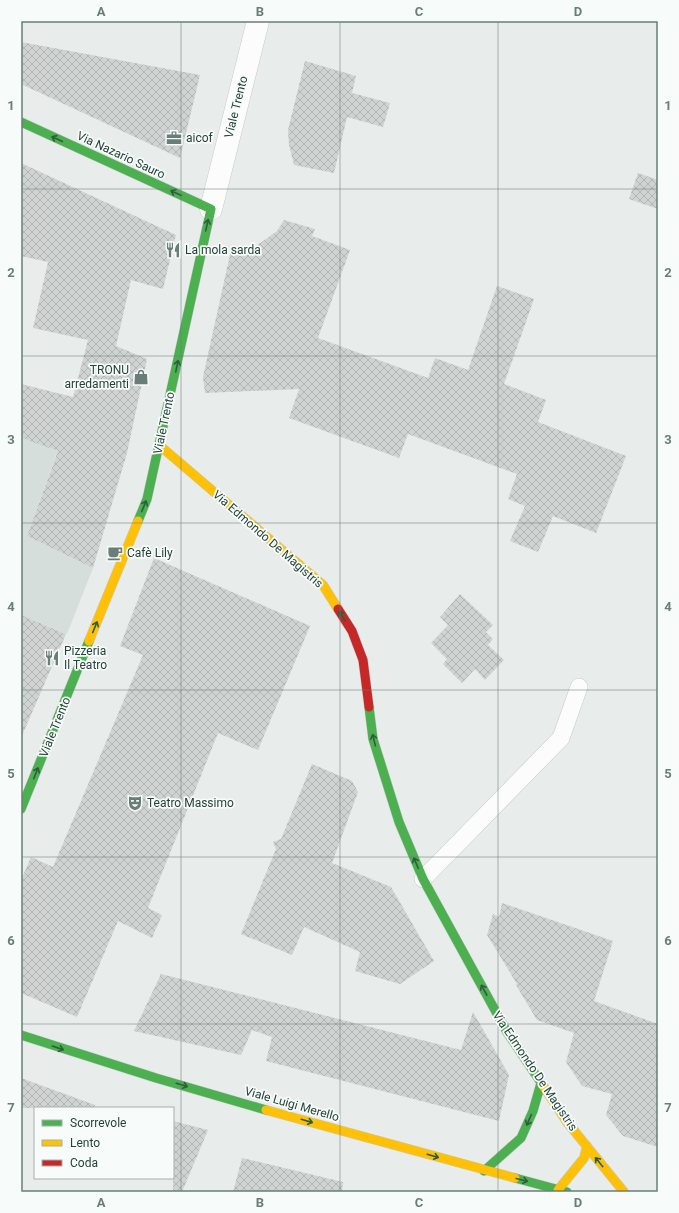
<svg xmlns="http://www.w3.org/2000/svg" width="679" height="1213" viewBox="0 0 679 1213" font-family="Roboto,sans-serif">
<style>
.built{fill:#d6dedb}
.building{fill:url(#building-cross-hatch)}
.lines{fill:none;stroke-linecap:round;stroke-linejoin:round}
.lane-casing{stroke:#c5cac8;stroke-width:18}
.street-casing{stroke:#c5cac8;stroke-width:23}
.fast-casing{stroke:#c3cbc8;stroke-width:10}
.slow-casing{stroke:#c3cbc8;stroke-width:10}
.jam-casing{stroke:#c3cbc8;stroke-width:10}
.lane{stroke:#fcfcfc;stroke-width:17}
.street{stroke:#fcfcfc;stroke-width:22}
.fast{stroke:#4caf50;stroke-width:9}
.slow{stroke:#ffc107;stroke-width:9}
.jam{stroke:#c62828;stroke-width:9}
.oneway{stroke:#2e5d40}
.grid{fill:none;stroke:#697e78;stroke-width:1;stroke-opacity:0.55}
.labels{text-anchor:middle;stroke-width:3.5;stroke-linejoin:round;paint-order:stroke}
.street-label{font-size:12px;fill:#24423a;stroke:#f7fbf9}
.poi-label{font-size:12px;fill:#24423a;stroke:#f7fbf9;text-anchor:start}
.neatline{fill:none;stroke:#697e78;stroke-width:1.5}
.grid-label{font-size:13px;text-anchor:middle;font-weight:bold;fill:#697e78}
</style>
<defs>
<pattern id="building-cross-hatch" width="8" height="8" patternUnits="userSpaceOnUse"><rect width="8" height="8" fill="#cfd4d2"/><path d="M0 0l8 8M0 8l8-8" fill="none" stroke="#b2b7b5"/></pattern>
</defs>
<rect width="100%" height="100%" fill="#e8edeb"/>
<path class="built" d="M21 438 58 451 68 459 56 455 27 536 93 568 67 634 21 615Z"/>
<path class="building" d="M21 42 200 75 180 158 21 84Z
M305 61 356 76 352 93 390 103 383 127 347 117 334 173 294 165 289 145 288 130Z
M21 163 176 235 163 289 131 280 116 346 147 359 127 453 93 568 27 536 58 451 21 438V384L73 397 88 340 33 328 48 262 21 256Z
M638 173 658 180V209L629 199Z
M284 220 315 229 312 236 350 250 318 338 428 378 435 358 468 370 497 286 534 299 504 384 546 400 538 422 626 456 596 533 553 516 538 552 510 541 525 506 508 499 517 474 408 434 399 458 289 418 299 389 205 393 203 377 231 250 245 254 277 231Z
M154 558 310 626 258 750 218 733 148 908 162 915 152 938 118 921 77 1017 21 993V880L31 857 53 867 143 655 120 646Z
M460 594 493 625 486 632 493 639 488 645 504 660 485 680 475 669 462 683 443 664 447 659 431 643 448 625 440 617Z
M21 615 66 634 21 738Z
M312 764 352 781 358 792 332 863 391 887 434 961 400 984 355 971 360 952 304 927 292 955 241 934 276 849 273 842 281 839Z
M502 903 613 941 594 1001 658 1024V1147L623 1136 606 1115 612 1094 582 1086 566 1062 574 1033 537 1020 516 985 517 984 487 935 493 914 499 917Z
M161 974 461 1050 473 1012 509 1075 499 1121 266 1061 272 1037 252 1030 241 1055 134 1031Z
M21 1078 95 1105V1108H21Z
M173 1121 208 1130 182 1192H173Z
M242 1158 343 1182 342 1192H233Z"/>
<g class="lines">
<g class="lane-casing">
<path id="lane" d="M423 879 561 738 579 687"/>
</g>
<g class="street-casing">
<path id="street" d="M211 209 258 21"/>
</g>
<g class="fast-casing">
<path id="fast" d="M21 122 211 209 147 499 138 521
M369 707 373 739 399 822 423 879 507 1032 542 1084
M21 809 89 641
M21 1035 156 1078 266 1110
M484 1171 521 1138 533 1111 541 1083
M515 1178 567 1192"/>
</g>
<g class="slow-casing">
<path id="slow" d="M159 445 323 585 338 609
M89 641 138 521
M542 1084 567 1122 624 1192
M266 1110 515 1178
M558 1190 584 1158 587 1146"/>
</g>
<g class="jam-casing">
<path id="jam" d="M338 609 352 631 363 660 369 707"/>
</g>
<use href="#lane" class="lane"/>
<use href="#street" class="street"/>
<use href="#fast" class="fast"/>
<use href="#slow" class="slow"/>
<use href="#jam" class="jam"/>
</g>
<defs><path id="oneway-shaft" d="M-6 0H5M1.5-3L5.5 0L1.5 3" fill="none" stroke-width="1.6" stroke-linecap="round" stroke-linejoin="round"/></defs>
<g class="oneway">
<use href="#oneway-shaft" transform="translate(57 139) rotate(-155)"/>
<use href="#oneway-shaft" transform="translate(176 193) rotate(-155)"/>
<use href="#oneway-shaft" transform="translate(207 225) rotate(-78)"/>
<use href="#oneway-shaft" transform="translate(177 366) rotate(-78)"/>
<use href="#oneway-shaft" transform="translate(144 506) rotate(-68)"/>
<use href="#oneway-shaft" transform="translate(342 616) rotate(-123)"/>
<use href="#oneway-shaft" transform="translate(95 627) rotate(-68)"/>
<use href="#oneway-shaft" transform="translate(374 740) rotate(-104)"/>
<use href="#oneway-shaft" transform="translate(36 773) rotate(-68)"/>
<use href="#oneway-shaft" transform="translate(416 863) rotate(-113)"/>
<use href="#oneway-shaft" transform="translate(484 990) rotate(-119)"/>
<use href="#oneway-shaft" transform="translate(58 1048) rotate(19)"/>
<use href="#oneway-shaft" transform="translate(182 1085) rotate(16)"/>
<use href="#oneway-shaft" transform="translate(529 1120) rotate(113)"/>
<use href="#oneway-shaft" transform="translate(307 1121) rotate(16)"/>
<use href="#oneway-shaft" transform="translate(433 1156) rotate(16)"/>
<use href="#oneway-shaft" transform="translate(599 1162) rotate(-129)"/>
<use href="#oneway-shaft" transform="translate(522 1180) rotate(14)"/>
</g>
<path class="grid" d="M181 21V1192M340 21V1192M498 21V1192M21 189H658M21 356H658M21 523H658M21 690H658M21 857H658M21 1024H658"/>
<defs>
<g id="office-bare" transform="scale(1.2)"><path d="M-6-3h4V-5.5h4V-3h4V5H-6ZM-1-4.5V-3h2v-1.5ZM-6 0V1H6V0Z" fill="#697e78" stroke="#f7fbf9" stroke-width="2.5" paint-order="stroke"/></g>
<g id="restaurant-bare" transform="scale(1.2)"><path d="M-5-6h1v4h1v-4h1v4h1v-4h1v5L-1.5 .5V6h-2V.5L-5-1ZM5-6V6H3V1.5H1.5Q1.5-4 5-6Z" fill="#697e78" stroke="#f7fbf9" stroke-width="2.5" paint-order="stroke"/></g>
<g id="shop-bare" transform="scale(1.2)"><path d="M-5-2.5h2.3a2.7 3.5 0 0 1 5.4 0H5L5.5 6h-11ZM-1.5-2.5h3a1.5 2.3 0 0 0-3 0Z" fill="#697e78" stroke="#f7fbf9" stroke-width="2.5" paint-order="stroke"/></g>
<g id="cafe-bare" transform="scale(1.2)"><path d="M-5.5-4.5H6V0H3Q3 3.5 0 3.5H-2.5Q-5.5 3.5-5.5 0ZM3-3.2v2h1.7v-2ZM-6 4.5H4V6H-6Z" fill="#697e78" stroke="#f7fbf9" stroke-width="2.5" paint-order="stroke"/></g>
<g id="theatre-bare" transform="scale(1.2)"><path d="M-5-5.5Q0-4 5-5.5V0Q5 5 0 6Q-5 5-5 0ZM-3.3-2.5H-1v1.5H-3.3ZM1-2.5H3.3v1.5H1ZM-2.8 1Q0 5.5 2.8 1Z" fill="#697e78" stroke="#f7fbf9" stroke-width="2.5" paint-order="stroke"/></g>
</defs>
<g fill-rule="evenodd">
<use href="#office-bare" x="174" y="138"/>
<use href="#restaurant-bare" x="173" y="250"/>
<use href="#shop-bare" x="141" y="377"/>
<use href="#cafe-bare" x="115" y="553"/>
<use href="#restaurant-bare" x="52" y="658"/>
<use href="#theatre-bare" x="135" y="803"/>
</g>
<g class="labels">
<g class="street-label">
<text transform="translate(236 107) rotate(-76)" y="4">Viale Trento</text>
<text transform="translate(121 155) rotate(25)" y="4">Via Nazario Sauro</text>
<text transform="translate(164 423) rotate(-78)" y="4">Viale Trento</text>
<text transform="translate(268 539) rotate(41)" y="4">Via Edmondo De Magistris</text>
<text transform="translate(55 727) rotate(-68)" y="4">Viale Trento</text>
<text transform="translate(535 1071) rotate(56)" y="4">Via Edmondo De Magistris</text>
<text transform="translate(292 1104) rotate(16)" y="4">Viale Luigi Merello</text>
</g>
<g class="poi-label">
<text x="186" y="142">aicof</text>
<text x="185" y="254">La mola sarda</text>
<text x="129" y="374" text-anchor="end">TRONU<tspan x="129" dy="14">arredamenti</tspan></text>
<text x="127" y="557">Cafè Lily</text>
<text x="64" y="655">Pizzeria<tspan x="64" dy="14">Il Teatro</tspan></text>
<text x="147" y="807">Teatro Massimo</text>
</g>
</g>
<rect width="679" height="1213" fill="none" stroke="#f7fbf9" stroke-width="44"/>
<rect x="34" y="1107" width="140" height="72" fill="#f7fbf9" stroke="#a3b1ad"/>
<rect x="42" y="1120" width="20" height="6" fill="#4caf50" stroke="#a3b1ad"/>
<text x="70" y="1127" font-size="12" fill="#24423a">Scorrevole</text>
<rect x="42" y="1140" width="20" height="6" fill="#ffc107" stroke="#a3b1ad"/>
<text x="70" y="1147" font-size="12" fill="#24423a">Lento</text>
<rect x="42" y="1160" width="20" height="6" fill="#c62828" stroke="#a3b1ad"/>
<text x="70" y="1167" font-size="12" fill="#24423a">Coda</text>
<rect x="22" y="22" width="635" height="1169" class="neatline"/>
<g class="grid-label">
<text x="101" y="16">A</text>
<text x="260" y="16">B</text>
<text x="419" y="16">C</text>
<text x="578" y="16">D</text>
<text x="11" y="110">1</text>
<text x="668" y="110">1</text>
<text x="11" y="277">2</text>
<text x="668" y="277">2</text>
<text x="11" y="444">3</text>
<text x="668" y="444">3</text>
<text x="11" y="611">4</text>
<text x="668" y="611">4</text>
<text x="11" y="778">5</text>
<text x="668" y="778">5</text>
<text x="11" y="945">6</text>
<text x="668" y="945">6</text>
<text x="11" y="1112">7</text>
<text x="668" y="1112">7</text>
<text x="101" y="1207">A</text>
<text x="260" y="1207">B</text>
<text x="419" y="1207">C</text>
<text x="578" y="1207">D</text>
</g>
</svg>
